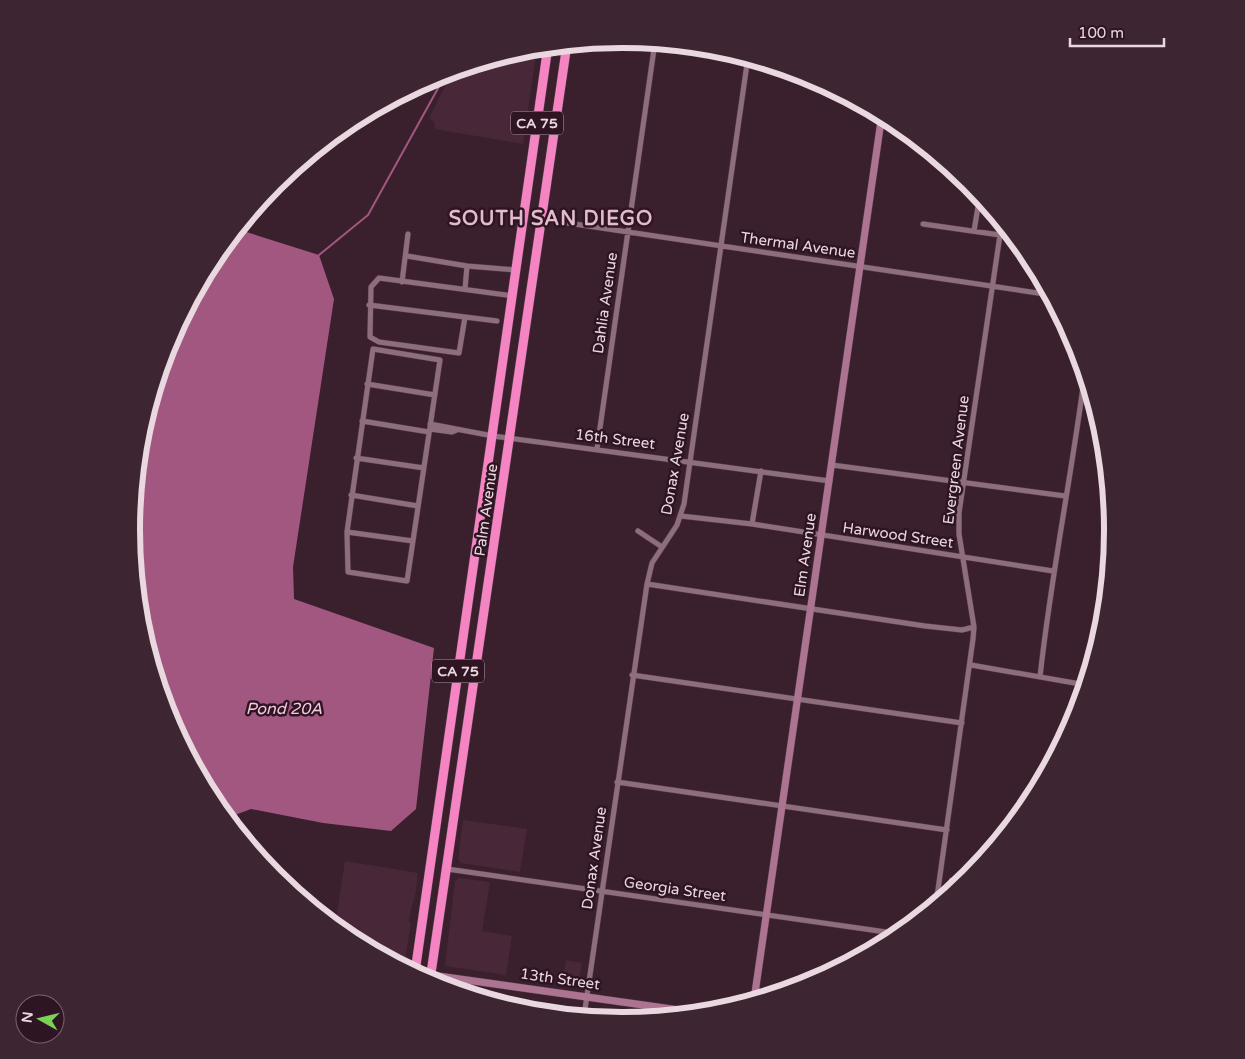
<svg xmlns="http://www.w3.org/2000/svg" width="1245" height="1059" viewBox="0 0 1245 1059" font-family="'Varela Round',sans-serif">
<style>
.built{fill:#482738}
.water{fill:#a25780}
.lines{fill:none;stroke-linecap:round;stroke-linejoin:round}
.stream{stroke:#a25780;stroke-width:2}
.street-casing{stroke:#553e4b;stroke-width:6}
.secondary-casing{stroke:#553e4b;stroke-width:8}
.highway-casing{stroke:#553e4b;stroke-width:10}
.street{stroke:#8e6d7d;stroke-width:5}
.secondary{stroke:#ad7492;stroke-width:7}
.highway{stroke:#f485c2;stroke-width:9}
.labels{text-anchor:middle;stroke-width:5;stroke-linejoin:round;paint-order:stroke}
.shield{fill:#2f1523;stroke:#b29ea7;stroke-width:1}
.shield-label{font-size:14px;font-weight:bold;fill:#ead8e0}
.street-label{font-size:15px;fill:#ead8e0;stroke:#2f1523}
.water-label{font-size:16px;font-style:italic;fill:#f5cadf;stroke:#2f1523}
.district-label{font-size:20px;font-weight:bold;letter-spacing:1px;fill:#e0bccd;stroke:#2f1523}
.rim{fill:none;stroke:#ead8e0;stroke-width:6}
</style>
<rect width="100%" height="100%" fill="#3a1f2d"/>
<path class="built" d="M537 47 523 144 435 129 434 122 429 118 453 70Z
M463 820 527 829 520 872 461 863 458 859Z
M345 861 418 873 415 897 411 908 409 922 411 923 405 960 400 963 350 937 335 925Z
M459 878 490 882 482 931 512 936 506 975 445 966 455 881Z
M566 960 582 963 579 983 576 986 562 984Z
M471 994 572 1008 575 1011V1016L526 1011Z"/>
<path class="water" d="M237 229 319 255 334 299 293 567 294 599 434 648 416 809 391 831 323 823 251 809 227 818 214 802 169 717 141 625 132 529 141 433 169 341 215 257Z"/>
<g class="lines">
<path class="stream" d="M319 255 368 215 447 72
M950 893V879L964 881"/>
<g class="street-casing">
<path id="street" d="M611 40 764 62
M541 219 1051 295
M923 224 1014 237
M974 231 980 195
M407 256 467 266 516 270
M402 282 408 234
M465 289 467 266
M369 305 497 321
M465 317 459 353 379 342 370 337 371 287 379 278 513 296
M373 349 440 360 407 581 348 572 347 532Z
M367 384 435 395
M362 421 429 432
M430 424 493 436 830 481
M430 429 452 432 457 430
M597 449 655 42
M356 458 424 468
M832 465 1065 496
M351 495 418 506
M681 516 752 524 1053 571
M752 524 761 471
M638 531 662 547
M347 532 413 541
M647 584 925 626 962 630 974 627
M971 665 1086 685
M632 675 962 723
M1040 677C1051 575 1072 474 1085 372
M617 782 947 830
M447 869 900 934
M936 904 973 639 974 627 959 534V513L1000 235
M584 1016 647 584 652 563 677 525 684 504 748 57"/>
</g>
<g class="secondary-casing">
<path id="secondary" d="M417 973 700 1013
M754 1000 882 114"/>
</g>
<g class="highway-casing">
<path id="highway" d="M415 972 548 46
M430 980 567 44"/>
</g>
<use href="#street" class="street"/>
<use href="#secondary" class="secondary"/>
<use href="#highway" class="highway"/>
</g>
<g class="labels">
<g class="shield">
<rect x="511" y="111.5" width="52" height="23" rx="4"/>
<rect x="432" y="659.5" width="52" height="23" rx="4"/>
</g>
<g class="shield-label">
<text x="537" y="128">CA 75</text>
<text x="458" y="676">CA 75</text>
</g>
<g class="street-label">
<text transform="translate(798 245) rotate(8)" y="5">Thermal Avenue</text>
<text transform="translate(605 303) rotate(-82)" y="5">Dahlia Avenue</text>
<text transform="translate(615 439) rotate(7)" y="5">16th Street</text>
<text transform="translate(956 460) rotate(-83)" y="5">Evergreen Avenue</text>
<text transform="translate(675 464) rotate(-80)" y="5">Donax Avenue</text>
<text transform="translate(486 510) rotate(-82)" y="5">Palm Avenue</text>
<text transform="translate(898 535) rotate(8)" y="5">Harwood Street</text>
<text transform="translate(805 555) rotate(-82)" y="5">Elm Avenue</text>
<text transform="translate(594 858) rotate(-82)" y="5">Donax Avenue</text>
<text transform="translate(675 889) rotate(8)" y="5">Georgia Street</text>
<text transform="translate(560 979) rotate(8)" y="5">13th Street</text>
</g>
<g class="water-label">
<text x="284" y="714">Pond 20A</text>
</g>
<g class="district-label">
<text x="551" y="225">SOUTH SAN DIEGO</text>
</g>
</g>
<path d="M0 0H1245V1059H0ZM140 530a482 482 0 1 1 964 0a482 482 0 1 1-964 0Z" fill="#3e2532" fill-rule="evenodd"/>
<path class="rim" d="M140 530a482 482 0 1 1 964 0a482 482 0 1 1-964 0Z"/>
<g transform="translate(40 1019) rotate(278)"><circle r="24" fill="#2f1523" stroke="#7a636f"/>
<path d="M0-4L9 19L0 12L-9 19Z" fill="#7bd156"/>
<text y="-8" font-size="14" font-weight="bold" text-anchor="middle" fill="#ead8e0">N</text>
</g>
<path d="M1070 38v8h94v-8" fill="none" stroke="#ead8e0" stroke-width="2.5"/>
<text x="1078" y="38" font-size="15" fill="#ead8e0" stroke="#2f1523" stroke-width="4" paint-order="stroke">100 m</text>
</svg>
